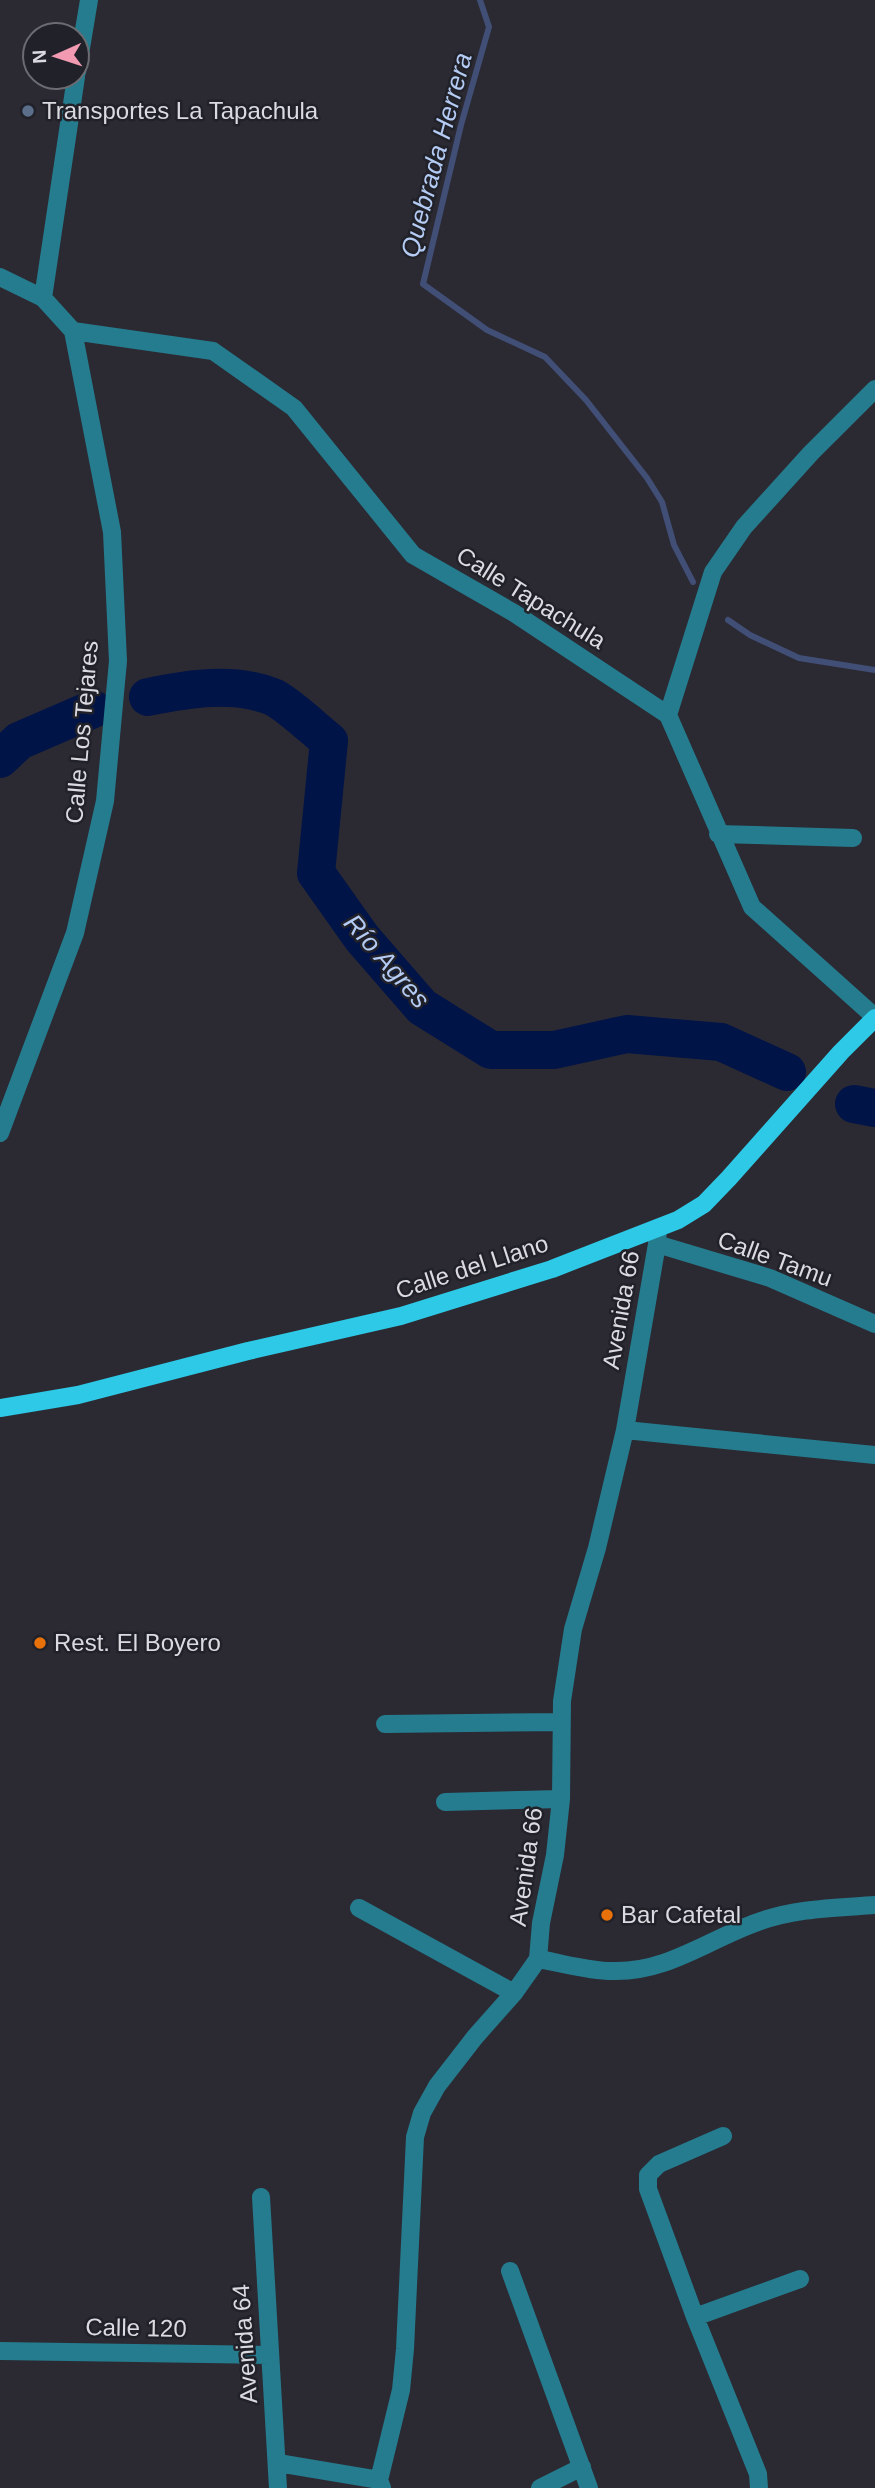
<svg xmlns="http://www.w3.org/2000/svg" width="875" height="2488" viewBox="0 0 875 2488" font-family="Helvetica,sans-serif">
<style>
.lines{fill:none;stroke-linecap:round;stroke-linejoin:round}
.stream{stroke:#414f76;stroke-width:6}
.river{stroke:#001448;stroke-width:38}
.minor{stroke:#257c8e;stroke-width:18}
.major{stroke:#2dc9e6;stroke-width:18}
.service-dot{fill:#5c6f8a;stroke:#212129;stroke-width:2.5}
.food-dot{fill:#e8710a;stroke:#212129;stroke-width:2.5}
.labels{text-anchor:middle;stroke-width:5;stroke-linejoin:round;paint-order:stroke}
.poi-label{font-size:24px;fill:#dadae0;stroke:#212129;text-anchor:start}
.street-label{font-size:24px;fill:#dadae0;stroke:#212129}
.water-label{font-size:26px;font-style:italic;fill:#b4cbf4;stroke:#212129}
</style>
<rect width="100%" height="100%" fill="#2b2a33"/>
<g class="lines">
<path class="stream" d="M480 0 489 27 461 125 423 284 487 330 545 357 586 400 647 478 662 502 674 545 693 582
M728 620 750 635 799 658 875 670"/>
<path class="river" d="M148 697C187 689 234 681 273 697 288 704 314 729 329 741L316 873 362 938 422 1007 491 1050H554L627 1034 721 1042 787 1072
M0 759 19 741 93 709
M854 1104 875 1108"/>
<path class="minor" d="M77 72 89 0
M0 277 43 298 73 331 112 532 118 661 105 801 75 933 0 1133
M43 298 76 77
M73 331 213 351 294 408 413 555 514 613 668 715 752 907 875 1017
M668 715 713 572 744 527 811 453 875 389
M718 834 853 838
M657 1244 770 1278 875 1324
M625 1430 875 1455
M385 1724 561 1722
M445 1802 561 1799
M359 1908 514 1993
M538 1959C562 1963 588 1971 612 1971 667 1973 709 1939 758 1922 796 1908 836 1908 875 1905
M723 2136 659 2164 648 2175V2189L695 2317 758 2474 759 2488
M261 2197 278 2488
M510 2271 589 2488
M695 2317 800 2279
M0 2351 270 2355
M278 2463 379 2480 382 2488
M379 2480 401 2390 405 2349 415 2137 422 2113 437 2086 475 2037 514 1993 538 1959 541 1923 555 1855 561 1799 562 1701 573 1629 597 1548 625 1430 657 1244 658 1228
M540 2488 582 2467"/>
<path class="major" d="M0 1408 78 1395 248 1351 401 1316 552 1269 678 1220 704 1204 729 1178 841 1052 875 1018"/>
</g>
<circle class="service-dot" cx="28" cy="111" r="7"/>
<g class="food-dot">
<circle cx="40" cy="1643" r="7"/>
<circle cx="607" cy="1915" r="7"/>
</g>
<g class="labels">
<g class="poi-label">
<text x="42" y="119">Transportes La Tapachula</text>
<text x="54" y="1651">Rest. El Boyero</text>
<text x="621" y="1923">Bar Cafetal</text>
</g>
<g class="street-label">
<text transform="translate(531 598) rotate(32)" y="8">Calle Tapachula</text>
<text transform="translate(82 732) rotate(-85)" y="8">Calle Los Tejares</text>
<text transform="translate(775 1259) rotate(20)" y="8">Calle Tamu</text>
<text transform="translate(472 1267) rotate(-18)" y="8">Calle del Llano</text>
<text transform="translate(621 1310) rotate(-80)" y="8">Avenida 66</text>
<text transform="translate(526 1867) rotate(-82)" y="8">Avenida 66</text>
<text transform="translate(136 2328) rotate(1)" y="8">Calle 120</text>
<text transform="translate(245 2344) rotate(-94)" y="8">Avenida 64</text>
</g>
<g class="water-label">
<text transform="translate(436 155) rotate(-75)" y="9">Quebrada Herrera</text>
<text transform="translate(387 961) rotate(49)" y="9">Río Agres</text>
</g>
</g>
<g transform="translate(56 56) rotate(267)"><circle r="33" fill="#212129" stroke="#6b6b72" stroke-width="2"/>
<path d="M0-5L12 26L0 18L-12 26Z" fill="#f19ab2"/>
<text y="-10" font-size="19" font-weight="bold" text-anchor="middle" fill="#dadae0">N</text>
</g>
</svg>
